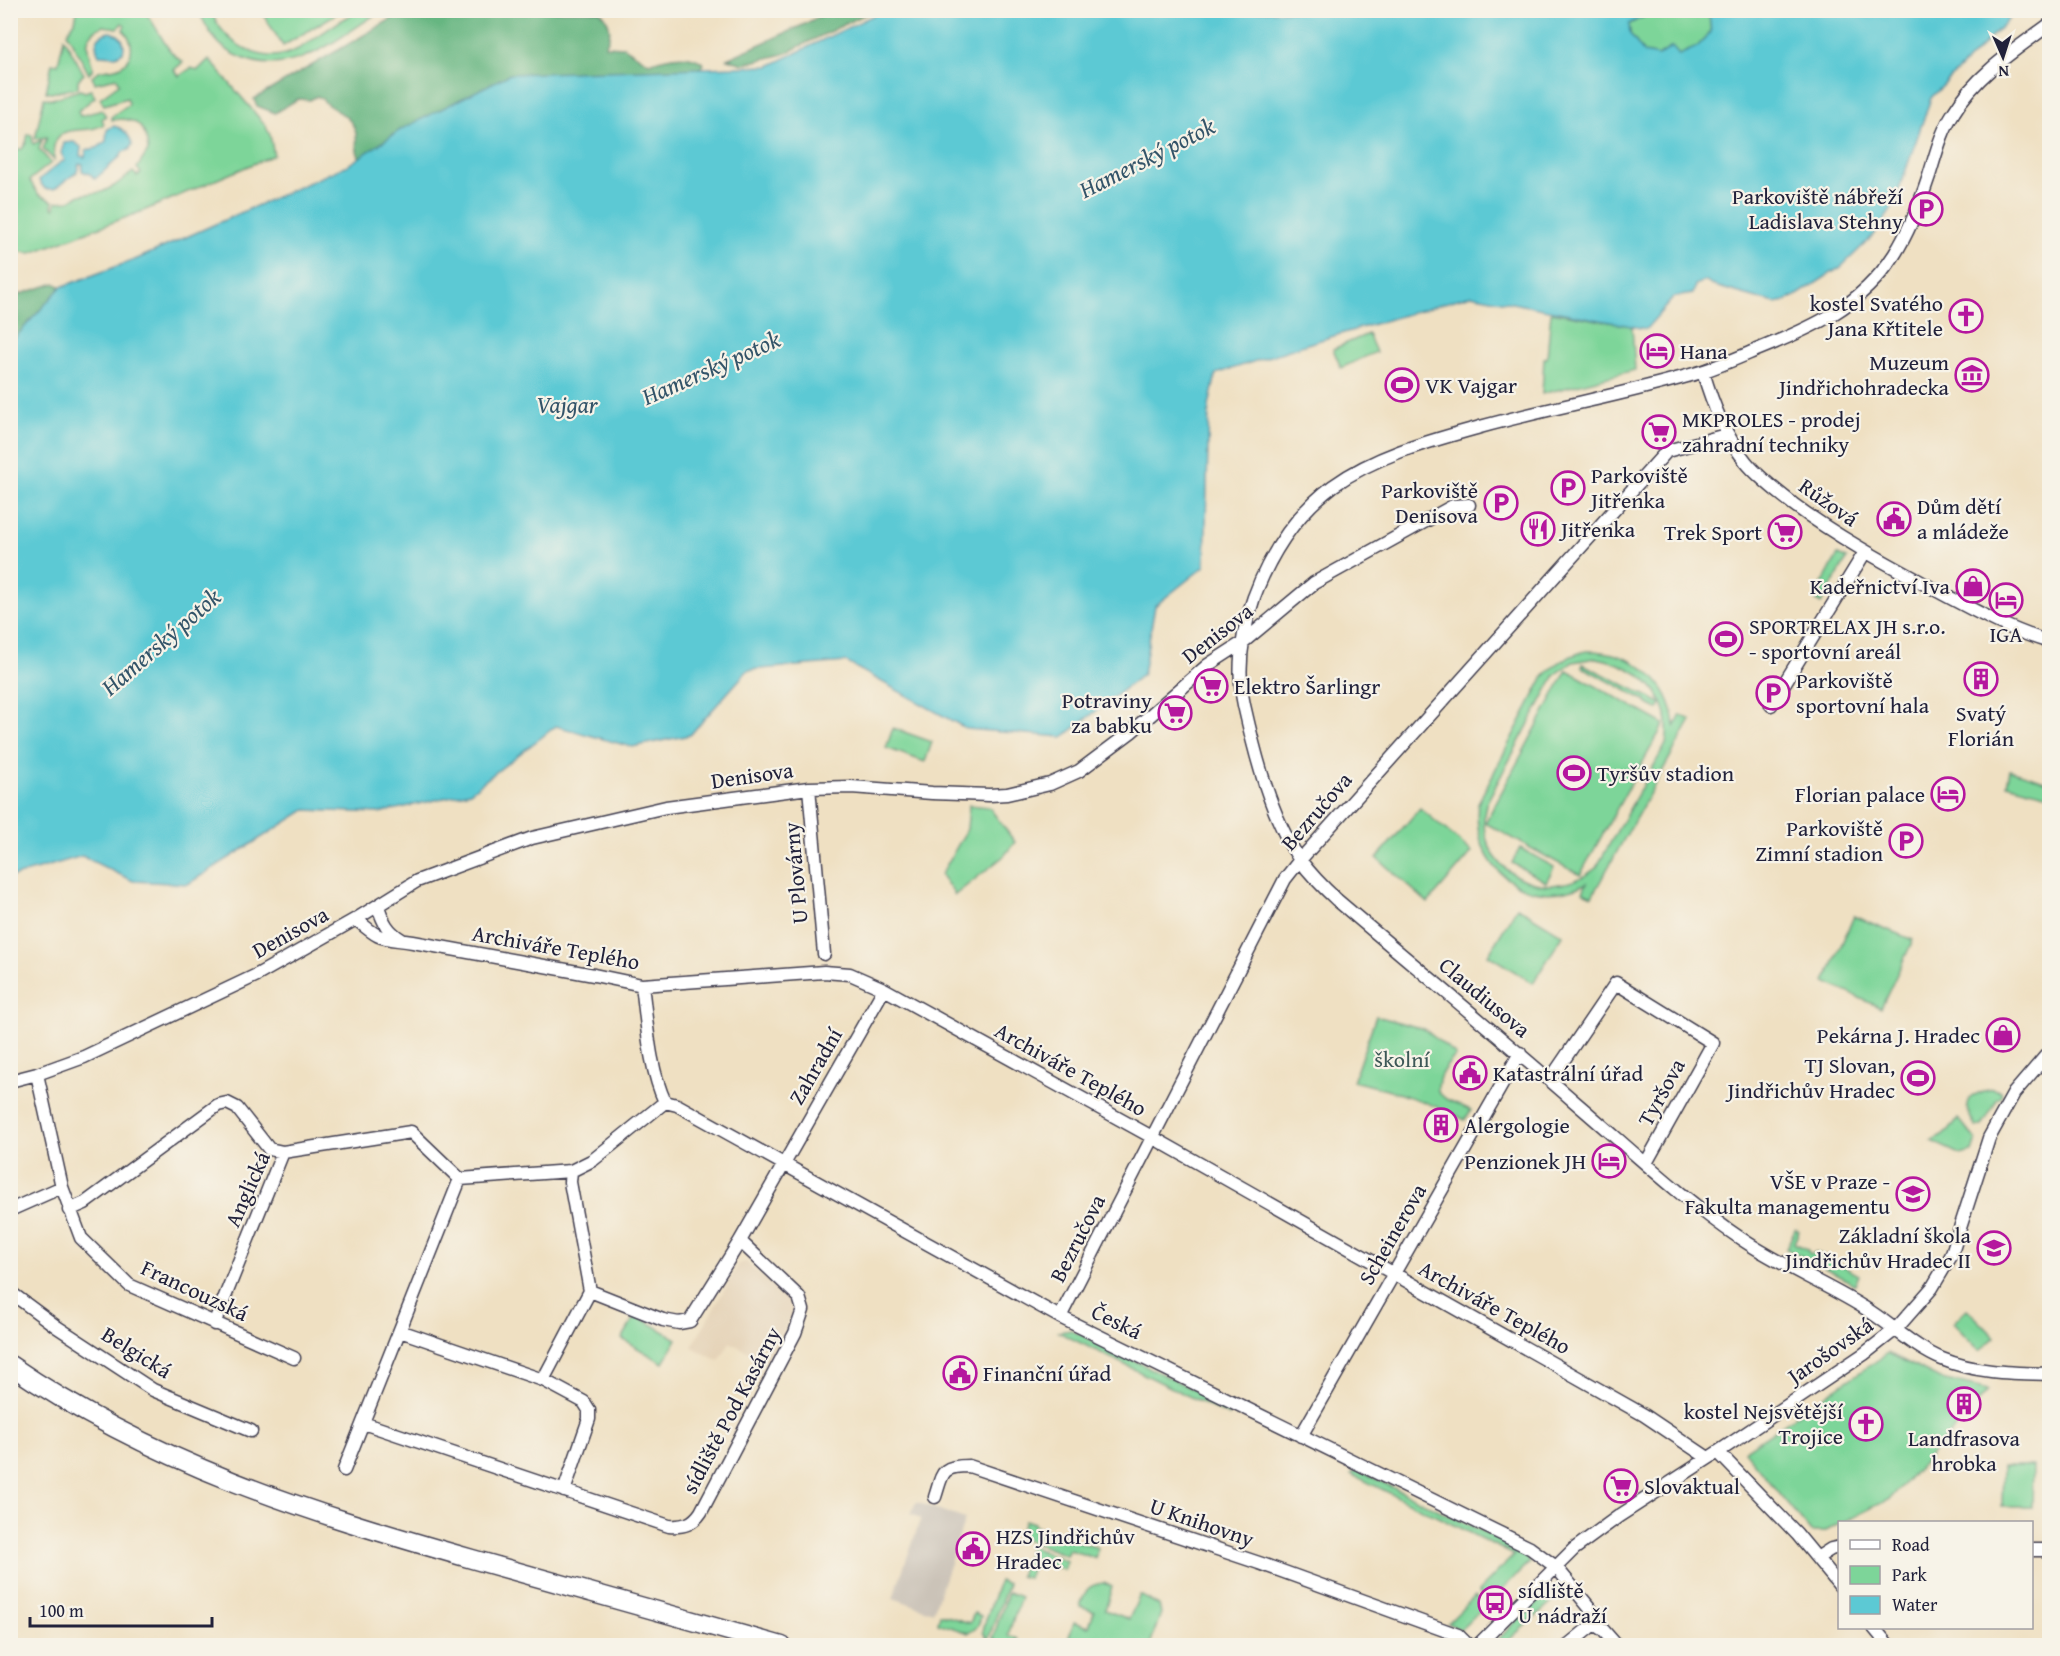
<svg xmlns="http://www.w3.org/2000/svg" width="2060" height="1656" viewBox="0 0 2060 1656" font-family="'Gentium Book Plus',serif">
<style>
.built{fill:#e4d1b5}
.industrial{fill:#cbc3b8}
.green{fill:#7dd599;stroke:#507c6a;stroke-width:1.5;fill-rule:evenodd}
.forest{fill:#66b681;stroke:#446c5e;stroke-width:1.5}
.water{fill:#5cc9d4;stroke:#3f7688;stroke-width:1.5}
.lines{fill:none;stroke-linecap:round;stroke-linejoin:round}
.street-casing{stroke:#413e4f;stroke-width:15}
.primary-casing{stroke:#413e4f;stroke-width:21}
.street{stroke:#fff;stroke-width:12}
.primary{stroke:#fff;stroke-width:18}
.labels{text-anchor:middle;stroke-width:4.5;stroke-linejoin:round;paint-order:stroke}
.poi-label{font-size:22px;fill:#22223b;stroke:#f7f3e8;text-anchor:start}
.street-label{font-size:22px;fill:#22223b;stroke:#f7f3e8}
.park-label{font-size:22px;fill:#3d5857;stroke:#f7f3e8}
.water-label{font-size:24px;font-style:italic;fill:#335469;stroke:#f7f3e8}
</style>
<rect width="100%" height="100%" fill="#f7f3e8"/>
<filter id="ink" filterUnits="userSpaceOnUse"><feTurbulence type="fractalNoise" baseFrequency=".0167" numOctaves="2"/><feDisplacementMap in="SourceGraphic" scale="12" xChannelSelector="R" yChannelSelector="G"/><feConvolveMatrix kernelMatrix="1 2 1 2 8 2 1 2 1" color-interpolation-filters="sRGB"/></filter>
<filter id="wash" filterUnits="userSpaceOnUse"><feTurbulence type="fractalNoise" baseFrequency=".008" numOctaves="4" result="noise"/><feDisplacementMap in="SourceGraphic" scale="24" xChannelSelector="R" yChannelSelector="G"/><feGaussianBlur stdDeviation="1.35" result="paint"/><feColorMatrix in="noise" values="0 0 0 0 0 0 0 0 0 0 0 0 0 0 0 0 0 1.4 0 .05"/><feComposite in="paint" operator="in"/></filter>
<g filter="url(#wash)">
<rect width="100%" height="100%" fill="#efe0c2"/>
<path class="built" d="M746 1262 791 1301 793 1313 767 1362 730 1342 719 1361 692 1347 739 1264Z"/>
<path class="industrial" d="M916 1502 965 1519 933 1612 893 1598 921 1518 911 1514Z"/>
<path class="green" d="M143 10C159 26 163 50 183 62L174 70 179 76 191 68 198 70 208 60H210L265 125 270 135 274 155 143 211 31 253 11 251V150L22 149 26 143 28 134 32 135 33 144 42 140 39 149 51 163 31 179 30 181 39 195 53 201 52 208H55L56 202 69 201 80 195 102 192 114 186 133 172 137 176 141 173 137 168 148 151C147 127 136 116 112 120L111 117 129 104 127 98 104 105 100 98 119 84 117 78 95 83 92 77C99 66 110 72 121 66 135 58 134 40 123 30L125 25 122 23 118 28 103 26C80 36 88 50 93 68L89 74 67 33 75 21 77 11Z
M199 11H211C224 44 263 68 298 49 318 38 337 20 358 12 364 9 374 10 381 11 339 37 292 81 240 57 218 48 208 32 199 11Z
M261 11H341L283 46Z
M1655 11H1706L1709 13 1711 32 1697 47 1679 56 1672 48 1658 56 1644 53 1630 34 1629 24Z
M64 38 84 74 78 80V88L51 93 46 92 52 63 58 64Z
M80 90 85 92 91 90 95 97 78 111 80 116 102 110 106 116 102 119 104 124C89 136 60 121 54 146 53 151 54 156 54 160L43 149 47 137 35 139 44 98 52 99Z
M1551 312 1632 326 1635 370 1542 394 1544 358H1547Z
M1368 334 1376 352 1341 368 1333 349Z
M1838 555 1847 559 1821 604 1816 601 1825 586 1822 584Z
M1586 651C1631 650 1671 679 1675 726L1681 715 1691 720 1592 896 1583 892 1587 883C1527 914 1470 867 1478 803L1544 676C1557 662 1568 656 1586 651ZM1596 658C1641 666 1674 695 1666 744L1596 868C1544 910 1471 868 1486 804L1555 675 1573 662Z
M1583 664 1661 703 1658 709 1646 703V701L1582 667Z
M1567 670 1664 724 1580 875 1485 823Z
M893 728 932 742 925 762 886 748Z
M2010 770 2049 782V795L2007 784Z
M969 805 989 807 1015 842 1004 856 955 895 941 875 967 829Z
M1420 808 1472 852 1428 903 1377 858Z
M1520 848 1554 867 1546 882 1512 863Z
M1517 907 1563 935 1533 983 1488 955Z
M1854 916 1913 940 1881 1008 1825 982Z
M1376 1016 1424 1029 1456 1055C1445 1068 1437 1075 1438 1092L1446 1099 1471 1110 1465 1120C1429 1101 1392 1091 1353 1081Z
M1992 1089 2001 1091 2002 1096 1997 1100 1982 1126 1976 1127C1960 1103 1965 1095 1992 1089Z
M1958 1118 1976 1140 1972 1152 1961 1155 1931 1141 1949 1131Z
M1795 1229 1799 1231 1794 1243 1807 1249 1810 1254 1816 1252 1859 1275 1855 1285 1831 1271 1786 1249Z
M1967 1309 1995 1337 1980 1351 1953 1323Z
M636 1315 677 1339 663 1363 622 1339Z
M1071 1330 1226 1405 1229 1408V1416L1058 1332Z
M1888 1353 1938 1378 1988 1390 1966 1416 1890 1499 1843 1522H1840L1839 1524 1823 1532H1811L1744 1451Z
M2003 1466H2033L2032 1507H2002Z
M1357 1470 1527 1553 1526 1556 1529 1563 1488 1603 1478 1592 1514 1555 1351 1474Z
M1025 1520 1034 1523V1526L1098 1548 1095 1558 1069 1550 1066 1555 1019 1537Z
M1032 1547 1067 1561 1064 1570 1035 1559 1028 1578 1020 1576 1029 1549Z
M999 1581 1008 1584 988 1640 983 1632 984 1626Z
M1104 1583 1112 1587 1105 1610 1129 1619 1140 1595 1159 1605 1161 1613 1150 1645H1066L1074 1622 1089 1627 1094 1611 1080 1606C1085 1592 1087 1584 1104 1583Z
M1561 1585 1565 1587 1572 1597 1570 1600 1563 1592 1503 1645 1492 1646 1516 1621 1554 1587Z
M1008 1592 1021 1597 1008 1635 1018 1639 1016 1645H992L995 1639 993 1638Z
M1475 1596 1484 1607 1460 1630 1448 1623Z
M974 1613 981 1616C979 1625 977 1629 968 1633L938 1623 940 1614 970 1623Z"/>
<path class="forest" d="M405 11H600C611 22 613 33 605 46L624 47 649 63C666 57 690 51 704 64L701 68 402 129 360 158C353 148 359 140 355 130 350 116 338 112 328 105 323 101 323 98 317 96L310 100 298 99 275 113 257 106 254 99Z
M829 11H872L784 54 743 64 727 59 803 25Z
M55 283 61 287 11 342V297Z"/>
<path class="water" d="M878 11H1655L1629 24 1630 34 1644 53 1658 56 1672 47 1679 55 1697 47 1711 32 1709 13 1706 11H2012L2008 20 1931 98 1893 207 1874 235 1841 267 1799 294 1786 301 1775 303 1711 285 1705 281 1695 285 1693 294 1674 297 1646 329 1471 295 1307 344 1216 374 1209 406 1205 566 1155 606 1143 674 1063 737 967 729 846 662 748 670 690 735 632 747 556 726 470 792 379 813 305 810 188 884 133 881 82 856 11 877V342L61 287 137 259 348 165 402 129 510 74 769 66 874 15Z
M110 32C121 34 126 42 123 52L116 56 99 55C93 44 97 34 110 32Z
M113 126C122 127 131 136 132 145L129 150 122 152 121 156 95 179 90 174 82 171 83 164H79L77 172 54 189H45L39 181 40 179 61 162 65 161 61 153 64 143 74 142 81 147 80 156 85 157 86 150 97 148 106 141 107 130Z"/>
</g>
<g filter="url(#ink)">
<g class="lines">
<g class="street-casing">
<path id="street" d="M2050 24C2015 50 1977 74 1954 112 1941 132 1936 154 1929 176 1909 236 1889 279 1833 314 1810 328 1784 339 1759 349 1740 357 1720 366 1701 372 1628 394 1553 407 1480 427 1430 441 1376 455 1333 486 1296 514 1270 554 1254 597 1242 632 1236 668 1244 705 1255 754 1271 818 1300 860 1311 875 1324 888 1337 900 1417 968 1497 1034 1576 1103 1630 1149 1682 1199 1740 1238 1779 1265 1823 1282 1863 1307 1890 1323 1913 1347 1942 1359 1976 1373 2013 1373 2050 1374
M1703 372C1713 405 1724 434 1746 462 1759 478 1777 491 1793 504 1836 536 1882 561 1930 587 1968 607 2008 630 2050 642
M1771 705 1865 552
M809 788 824 954
M378 906C383 922 387 931 402 940
M356 919C382 942 381 937 413 942L594 975 642 985 824 972 850 974 884 989 1152 1137 1644 1415 1708 1458
M642 985C647 1022 649 1068 665 1102
M37 1074 62 1187 81 1238 129 1285 294 1358
M1550 1080 1616 983 1713 1043 1646 1163
M10 1081 37 1074 84 1057 257 975 356 919 417 881 532 838 666 807 809 788 851 787 932 793 989 795 1007 794 1050 784 1079 771 1131 732 1208 665 1242 643 1314 583 1453 506 1469 505
M665 1102 677 1105 1060 1317 1530 1548 1556 1567 1589 1607 1593 1613 1594 1624
M571 1171 570 1182 590 1291 663 1320 679 1323 690 1321 740 1241 884 989
M10 1210 62 1187
M69 1210 85 1203 218 1105 227 1103 237 1108 269 1149 283 1152
M10 1292 57 1327 153 1390 251 1431
M1060 1317 1285 879 1300 860 1667 451 1726 435
M214 1324 283 1152 411 1132 460 1179
M400 1331 543 1380 584 1402 589 1410V1419L564 1491
M543 1380 590 1291
M363 1423 669 1526C684 1527 693 1524 701 1512L795 1333 803 1310 799 1297 740 1241
M1301 1436 1520 1053
M1718 1452 1797 1534 1840 1586
M344 1470 460 1179 571 1171 593 1160 665 1102
M935 1497C943 1473 940 1466 969 1466L1262 1564 1458 1635 1469 1646
M2032 1550H2050
M1817 1558 1831 1549 1840 1547
M1594 1624 1603 1630 1617 1646
M1874 1628 1889 1646
M1477 1646 1574 1549 1619 1516 1718 1452 1864 1354 1896 1329 1932 1288 1951 1256 1989 1138 2014 1093 2050 1051
M1567 1646 1594 1624"/>
</g>
<g class="primary-casing">
<path id="primary" d="M10 1365C154 1464 307 1512 472 1559 575 1588 679 1617 782 1646"/>
</g>
<use href="#street" class="street"/>
<use href="#primary" class="primary"/>
</g>
</g>
<defs>
<g id="parking-ring" transform="scale(1.725)"><circle r="9.5" fill="#f7f3e8" stroke="#b5179e" stroke-width="1.5"/><path d="M-3.5-5.5H1a3.5 3.5 0 0 1 0 7H-1V5.5H-3.5ZM-1-3.4V-.6H.8a1.4 1.4 0 0 0 0-2.8Z" fill="#b5179e"/></g>
<g id="church-ring" transform="scale(1.725)"><circle r="9.5" fill="#f7f3e8" stroke="#b5179e" stroke-width="1.5"/><path d="M-1.2-6h2.4v3.5h3.3v2.4h-3.3V6h-2.4V-.1h-3.3v-2.4h3.3Z" fill="#b5179e"/></g>
<g id="hotel-ring" transform="scale(1.725)"><circle r="9.5" fill="#f7f3e8" stroke="#b5179e" stroke-width="1.5"/><path d="M-6-4.5h1.5V1H6V5H4.5V3h-9V5H-6ZM-4 0a1.8 1.8 0 1 1 3.6 0ZM.5 0V-2.5h3Q6-2.5 6 0Z" fill="#b5179e"/></g>
<g id="museum-ring" transform="scale(1.725)"><circle r="9.5" fill="#f7f3e8" stroke="#b5179e" stroke-width="1.5"/><path d="M0-6L6-3V-2H-6V-3ZM-5-1h2V3h-2ZM-1-1h2V3h-2ZM3-1h2V3H3ZM-6 4H6V6H-6Z" fill="#b5179e"/></g>
<g id="stadium-ring" transform="scale(1.725)"><circle r="9.5" fill="#f7f3e8" stroke="#b5179e" stroke-width="1.5"/><path d="M0-5a6.5 5 0 1 0 0 10a6.5 5 0 1 0 0-10ZM-3.5-1.8h7v3.6h-7Z" fill="#b5179e"/></g>
<g id="supermarket-ring" transform="scale(1.725)"><circle r="9.5" fill="#f7f3e8" stroke="#b5179e" stroke-width="1.5"/><path d="M-6-5.5h2.5l.6 2H6L4.5 2H-2.5L-4.4-4H-6ZM-1.5 3.2a1.3 1.3 0 1 0 .1 0ZM3 3.2a1.3 1.3 0 1 0 .1 0Z" fill="#b5179e"/></g>
<g id="civic-ring" transform="scale(1.725)"><circle r="9.5" fill="#f7f3e8" stroke="#b5179e" stroke-width="1.5"/><path d="M-.6-6.5H3V-4.5H.6V-3L4-1V1h2V6H-6V1h2V-1L-.6-3ZM-1.2 2.5V6h2.4V2.5Z" fill="#b5179e"/></g>
<g id="restaurant-ring" transform="scale(1.725)"><circle r="9.5" fill="#f7f3e8" stroke="#b5179e" stroke-width="1.5"/><path d="M-5-6h1v4h1v-4h1v4h1v-4h1v5L-1.5 .5V6h-2V.5L-5-1ZM5-6V6H3V1.5H1.5Q1.5-4 5-6Z" fill="#b5179e"/></g>
<g id="shop-ring" transform="scale(1.725)"><circle r="9.5" fill="#f7f3e8" stroke="#b5179e" stroke-width="1.5"/><path d="M-5-2.5h2.3a2.7 3.5 0 0 1 5.4 0H5L5.5 6h-11ZM-1.5-2.5h3a1.5 2.3 0 0 0-3 0Z" fill="#b5179e"/></g>
<g id="building-ring" transform="scale(1.725)"><circle r="9.5" fill="#f7f3e8" stroke="#b5179e" stroke-width="1.5"/><path d="M-4-6H4V6H1V3H-1V6H-4ZM-2.5-4.3h1.7v1.8h-1.7ZM.8-4.3h1.7v1.8H.8ZM-2.5-1h1.7V.8h-1.7ZM.8-1h1.7V.8H.8Z" fill="#b5179e"/></g>
<g id="university-ring" transform="scale(1.725)"><circle r="9.5" fill="#f7f3e8" stroke="#b5179e" stroke-width="1.5"/><path d="M0-5L7-2L0 1L-7-2ZM-4 1L0 2.5L4 1V4Q0 6-4 4Z" fill="#b5179e"/></g>
<g id="school-ring" transform="scale(1.725)"><circle r="9.5" fill="#f7f3e8" stroke="#b5179e" stroke-width="1.5"/><path d="M0-5L7-2L0 1L-7-2ZM-4 1L0 2.5L4 1V4Q0 6-4 4Z" fill="#b5179e"/></g>
<g id="bus-ring" transform="scale(1.725)"><circle r="9.5" fill="#f7f3e8" stroke="#b5179e" stroke-width="1.5"/><path d="M-5-6H5V4H4V6H2V4H-2V6H-4V4H-5ZM-3.5-4V0h7V-4ZM-3.5 1.2v1.5H-2V1.2ZM2 1.2v1.5H3.5V1.2Z" fill="#b5179e"/></g>
</defs>
<g fill-rule="evenodd">
<use href="#parking-ring" x="1926" y="209"/>
<use href="#church-ring" x="1966" y="316"/>
<use href="#hotel-ring" x="1657" y="351"/>
<use href="#museum-ring" x="1972" y="375"/>
<use href="#stadium-ring" x="1402" y="385"/>
<use href="#supermarket-ring" x="1659" y="432"/>
<use href="#parking-ring" x="1568" y="488"/>
<use href="#parking-ring" x="1501" y="503"/>
<use href="#civic-ring" x="1894" y="519"/>
<use href="#restaurant-ring" x="1538" y="529"/>
<use href="#supermarket-ring" x="1785" y="532"/>
<use href="#shop-ring" x="1973" y="586"/>
<use href="#hotel-ring" x="2006" y="600"/>
<use href="#stadium-ring" x="1726" y="639"/>
<use href="#building-ring" x="1981" y="679"/>
<use href="#supermarket-ring" x="1211" y="686"/>
<use href="#parking-ring" x="1773" y="693"/>
<use href="#supermarket-ring" x="1175" y="713"/>
<use href="#stadium-ring" x="1574" y="773"/>
<use href="#hotel-ring" x="1948" y="794"/>
<use href="#parking-ring" x="1906" y="841"/>
<use href="#shop-ring" x="2003" y="1035"/>
<use href="#civic-ring" x="1470" y="1073"/>
<use href="#stadium-ring" x="1918" y="1078"/>
<use href="#building-ring" x="1441" y="1125"/>
<use href="#hotel-ring" x="1609" y="1161"/>
<use href="#university-ring" x="1913" y="1194"/>
<use href="#school-ring" x="1994" y="1248"/>
<use href="#civic-ring" x="960" y="1373"/>
<use href="#building-ring" x="1964" y="1404"/>
<use href="#church-ring" x="1866" y="1424"/>
<use href="#supermarket-ring" x="1621" y="1486"/>
<use href="#civic-ring" x="973" y="1549"/>
<use href="#bus-ring" x="1495" y="1603"/>
</g>
<g class="labels">
<g class="poi-label">
<text x="1903" y="204" text-anchor="end">Parkoviště nábřeží<tspan x="1903" dy="25">Ladislava Stehny</tspan></text>
<text x="1943" y="311" text-anchor="end">kostel Svatého<tspan x="1943" dy="25">Jana Křtitele</tspan></text>
<text x="1680" y="359">Hana</text>
<text x="1949" y="370" text-anchor="end">Muzeum<tspan x="1949" dy="25">Jindřichohradecka</tspan></text>
<text x="1425" y="393">VK Vajgar</text>
<text x="1682" y="427">MKPROLES - prodej<tspan x="1682" dy="25">zahradní techniky</tspan></text>
<text x="1591" y="483">Parkoviště<tspan x="1591" dy="25">Jitřenka</tspan></text>
<text x="1478" y="498" text-anchor="end">Parkoviště<tspan x="1478" dy="25">Denisova</tspan></text>
<text x="1917" y="514">Dům dětí<tspan x="1917" dy="25">a mládeže</tspan></text>
<text x="1561" y="537">Jitřenka</text>
<text x="1762" y="540" text-anchor="end">Trek Sport</text>
<text x="1950" y="594" text-anchor="end">Kadeřnictví Iva</text>
<text x="1749" y="634">SPORTRELAX JH s.r.o.<tspan x="1749" dy="25">- sportovní areál</tspan></text>
<text x="2006" y="642" text-anchor="middle">IGA</text>
<text x="1796" y="688">Parkoviště<tspan x="1796" dy="25">sportovní hala</tspan></text>
<text x="1234" y="694">Elektro Šarlingr</text>
<text x="1152" y="708" text-anchor="end">Potraviny<tspan x="1152" dy="25">za babku</tspan></text>
<text x="1981" y="721" text-anchor="middle">Svatý<tspan x="1981" dy="25">Florián</tspan></text>
<text x="1597" y="781">Tyršův stadion</text>
<text x="1925" y="802" text-anchor="end">Florian palace</text>
<text x="1883" y="836" text-anchor="end">Parkoviště<tspan x="1883" dy="25">Zimní stadion</tspan></text>
<text x="1980" y="1043" text-anchor="end">Pekárna J. Hradec</text>
<text x="1895" y="1073" text-anchor="end">TJ Slovan,<tspan x="1895" dy="25">Jindřichův Hradec</tspan></text>
<text x="1493" y="1081">Katastrální úřad</text>
<text x="1464" y="1133">Alergologie</text>
<text x="1586" y="1169" text-anchor="end">Penzionek JH</text>
<text x="1890" y="1189" text-anchor="end">VŠE v Praze -<tspan x="1890" dy="25">Fakulta managementu</tspan></text>
<text x="1971" y="1243" text-anchor="end">Základní škola<tspan x="1971" dy="25">Jindřichův Hradec II</tspan></text>
<text x="983" y="1381">Finanční úřad</text>
<text x="1843" y="1419" text-anchor="end">kostel Nejsvětější<tspan x="1843" dy="25">Trojice</tspan></text>
<text x="1964" y="1446" text-anchor="middle">Landfrasova<tspan x="1964" dy="25">hrobka</tspan></text>
<text x="1644" y="1494">Slovaktual</text>
<text x="996" y="1544">HZS Jindřichův<tspan x="996" dy="25">Hradec</tspan></text>
<text x="1518" y="1598">sídliště<tspan x="1518" dy="25">U nádraží</tspan></text>
</g>
<g class="street-label">
<text transform="translate(1829 502) rotate(35)" y="8">Růžová</text>
<text transform="translate(1217 633) rotate(-38)" y="8">Denisova</text>
<text transform="translate(752 775) rotate(-8)" y="8">Denisova</text>
<text transform="translate(1316 811) rotate(-49)" y="8">Bezručova</text>
<text transform="translate(795 873) rotate(-95)" y="8">U Plovárny</text>
<text transform="translate(290 932) rotate(-29)" y="8">Denisova</text>
<text transform="translate(556 947) rotate(10)" y="8">Archiváře Teplého</text>
<text transform="translate(1485 997) rotate(40)" y="8">Claudiusova</text>
<text transform="translate(815 1066) rotate(-60)" y="8">Zahradní</text>
<text transform="translate(1071 1069) rotate(29)" y="8">Archiváře Teplého</text>
<text transform="translate(1661 1092) rotate(-61)" y="8">Tyršova</text>
<text transform="translate(247 1189) rotate(-66)" y="8">Anglická</text>
<text transform="translate(1392 1234) rotate(-60)" y="8">Scheinerova</text>
<text transform="translate(1077 1238) rotate(-63)" y="8">Bezručova</text>
<text transform="translate(195 1290) rotate(25)" y="8">Francouzská</text>
<text transform="translate(1495 1307) rotate(29)" y="8">Archiváře Teplého</text>
<text transform="translate(1117 1321) rotate(26)" y="8">Česká</text>
<text transform="translate(1830 1350) rotate(-35)" y="8">Jarošovská</text>
<text transform="translate(137 1352) rotate(32)" y="8">Belgická</text>
<text transform="translate(731 1410) rotate(-62)" y="8">sídliště Pod Kasárny</text>
<text transform="translate(1202 1522) rotate(19)" y="8">U Knihovny</text>
</g>
<g class="park-label">
<text x="1402" y="1067">školní</text>
</g>
<g class="water-label">
<text transform="translate(1147 158) rotate(-27)" y="8">Hamerský potok</text>
<text transform="translate(711 368) rotate(-24)" y="8">Hamerský potok</text>
<text x="567" y="413">Vajgar</text>
<text transform="translate(161 642) rotate(-41)" y="8">Hamerský potok</text>
</g>
</g>
<rect width="2060" height="1656" fill="none" stroke="#f7f3e8" stroke-width="36"/>
<rect x="1838" y="1521" width="195" height="108" fill="#f7f3e8" stroke="#a29fa3" stroke-width="1.5"/>
<rect x="1850" y="1540" width="30" height="9" fill="#ffffff" stroke="#a29fa3" stroke-width="1.5"/>
<text x="1892" y="1551" font-size="18" fill="#22223b">Road</text>
<rect x="1850" y="1566" width="30" height="18" fill="#7dd599" stroke="#a29fa3" stroke-width="1.5"/>
<text x="1892" y="1581" font-size="18" fill="#22223b">Park</text>
<rect x="1850" y="1596" width="30" height="18" fill="#5cc9d4" stroke="#a29fa3" stroke-width="1.5"/>
<text x="1892" y="1611" font-size="18" fill="#22223b">Water</text>
<g transform="translate(2003 57) rotate(177)" stroke="#f7f3e8" stroke-width="4.5" paint-order="stroke">
<path d="M0-4.5L10 22L0 15L-10 22Z" fill="#22223b"/>
<text y="-9" font-size="16" font-weight="bold" text-anchor="middle" fill="#22223b">N</text>
</g>
<path d="M30 1617v9h182v-9" fill="none" stroke="#22223b" stroke-width="3"/>
<text x="39" y="1617" font-size="18" fill="#22223b" stroke="#f7f3e8" stroke-width="4.5" paint-order="stroke">100 m</text>
</svg>
